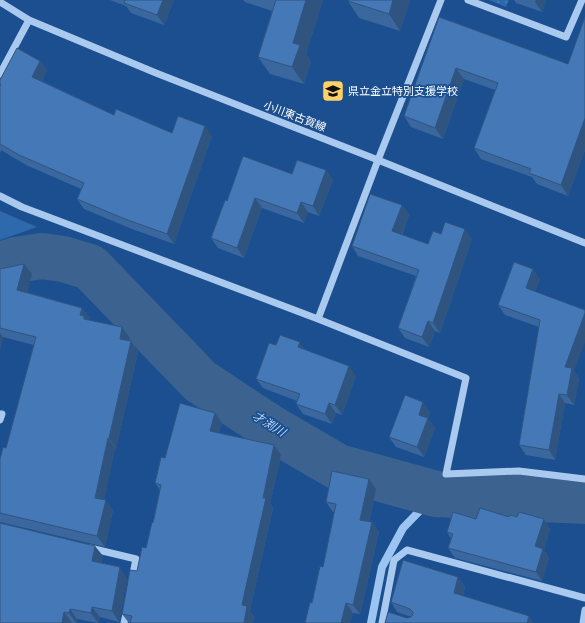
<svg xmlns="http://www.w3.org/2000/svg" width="585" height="623" viewBox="0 0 585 623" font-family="Lato,'Noto Sans JP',sans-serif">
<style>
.grass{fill:url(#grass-dots)}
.park{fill:#2e69ad}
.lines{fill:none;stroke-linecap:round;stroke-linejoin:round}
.stream{stroke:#9cc4f0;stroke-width:8}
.river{stroke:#3c6290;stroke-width:46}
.minor{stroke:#a9c9ee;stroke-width:7}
.wall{fill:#3a679d}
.shaded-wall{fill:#305480}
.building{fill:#4478b7;stroke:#305480}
.labels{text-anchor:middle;stroke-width:3.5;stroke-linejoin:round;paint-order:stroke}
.poi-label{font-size:11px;fill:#fff;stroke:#1b4f8f;text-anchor:start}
.street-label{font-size:11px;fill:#fff;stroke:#1b4f8f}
.water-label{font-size:12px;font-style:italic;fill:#b5d3f5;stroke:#1b4f8f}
</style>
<defs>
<pattern id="grass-dots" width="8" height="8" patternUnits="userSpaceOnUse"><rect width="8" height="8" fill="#2e69ad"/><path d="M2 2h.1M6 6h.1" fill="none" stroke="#4d80b9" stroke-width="1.8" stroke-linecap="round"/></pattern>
</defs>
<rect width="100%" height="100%" fill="#1b4f8f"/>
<path class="grass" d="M489 0H509L506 7Z"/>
<path class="park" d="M0 211 37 227 0 240Z"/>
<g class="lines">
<path class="stream" d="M371 623 382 567 403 528 436 494"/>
<path class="river" d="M0 265 16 260 42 256 63 259 90 267 200 381 271 428 338 467 436 494 585 501"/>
<path class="minor" d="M468 0 566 37 582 0
M0 2 29 20 156 73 378 160 585 243
M0 74 29 20
M0 196 22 207 318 319 466 378 446 474 519 471 585 479
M318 319 378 160 441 0
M0 414H2L0 420
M90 548 136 559 132 579
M124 623 127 609
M382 623 394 560 407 550 585 598
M583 623 585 610"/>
</g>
<path class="wall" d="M110 0H174L164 25 131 13 126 6Z
M243 0H323L306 54 311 62 304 84 270 74 258 57 272 11 245 2Z
M348 0H410L400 31 359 18 348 1Z
M514 0H546L542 12 516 3Z
M439 17 568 64 585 17V150L568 196 537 184 532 177 481 159 474 148 495 90 464 79 443 139 411 127 404 116Z
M40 61 47 70 42 81 114 115 172 133 212 136 174 244 132 229 84 209 77 199 81 189 26 165 1 150 0 153V80Z
M326 170 333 180 319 216 308 212 304 223 262 208 244 258 218 248 211 238 227 201 292 174Z
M402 205 409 215 402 235 428 244 441 234 472 239 440 333 435 331 429 347 405 338 398 328 416 276 358 256 352 246Z
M0 269 32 274 27 292 82 308 90 318 89 320 130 338 129 341H131L138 352 116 449 115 448 104 500 113 510 105 547 0 522V459L6 448 34 345 3 337 0 349Z
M540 279 535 291 574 371 579 378 574 405 565 403 555 460 526 455 519 445 539 327 505 315 498 305Z
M276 345 306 350 356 376 342 415 336 413 332 424 303 414 296 404 297 401 263 388 256 379Z
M430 412 428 419 435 428 424 457 396 447 389 437Z
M215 413 222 423 219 433 281 455 270 504 273 508 252 601 250 611 254 616 253 623H129L122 614 137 571 146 548 153 523 160 490 155 483Z
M369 479 376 489 369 522H372L379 532 360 614 353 613 350 623H305L323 567 334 512H333L326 502Z
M509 517H517L550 529 544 550 549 558 542 581 455 558 448 548 451 539 447 532 476 519Z
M103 556 101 563 127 578 119 622 100 617 98 623 77 619V623H0Z
M458 577 465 587 463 596 529 616 533 623H385L411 617 397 612 391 602Z"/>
<path class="shaded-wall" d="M163 0H174L164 25 157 15Z
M306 0H323L306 54 311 62 304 84 292 67 293 43Z
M393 0H410L400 31 389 14Z
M536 0H546L542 12 535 2Z
M40 61 47 70 39 87 32 77Z
M456 68 464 79 443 139 435 128Z
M585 118V150L568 196 561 185Z
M205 126 212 136 174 244 167 234Z
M326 170 333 180 319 216 313 206Z
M255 198 262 208 244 258 237 248Z
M301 202 308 212 304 223 297 213Z
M402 205 409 215 399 241 392 231Z
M465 229 472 239 440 333 433 323Z
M24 264 32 274 25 300 17 290Z
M533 269 540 279 533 298 526 288Z
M82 308 90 318 89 322 91 330 80 315Z
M585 313V342L574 371 579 378 574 405 567 395 565 367Z
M428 321 435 331 429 347 422 337Z
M122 327 130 338 127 349 120 339Z
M0 333 3 337 0 349Z
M131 341 138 352 116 449 109 438Z
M300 342 307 352 298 347Z
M349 366 356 376 342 415 335 405Z
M559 394 565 403 555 460 549 450Z
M423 402 430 412 428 419 435 428 424 457 417 447 419 415Z
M329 403 336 413 332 424 325 414Z
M215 413 222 423 217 441 210 431Z
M108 438 115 448 103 508 95 498Z
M274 445 281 455 270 504 273 508 252 601 250 611 254 616 253 623H244L242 605 245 591 263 498Z
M369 479 376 489 367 530 360 520Z
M106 500 113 510 105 547 97 536Z
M544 519 550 529 544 550 549 558 542 581 536 572 535 546Z
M372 522 379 532 360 614 353 605Z
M95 546 103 556 99 572 92 561Z
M120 567 127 578 119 622 112 611Z
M458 577 465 587 461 603 454 593Z
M346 603 353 613 350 623H341Z
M92 607 100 617 98 623 91 613Z
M70 609 77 619V623H76L69 613Z
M64 612 72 623H62Z
M529 616 533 623H527Z"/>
<path class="building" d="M125 0H163L157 15 124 3Z
M276 0H306L293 43 300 45 292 67 258 57Z
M348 0H393L389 14 348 1Z
M439 17 568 64 585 17V118L561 185 529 173 531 169 474 148 498 83 456 68 435 128 404 116Z
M17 48 40 61 32 77 114 115 116 109 172 133 178 116 205 126 167 234 125 219 77 199 84 183 19 155 0 144V86L1 84H0V80Z
M243 156 292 174 297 160 326 170 313 206 301 202 297 213 255 198 237 248 211 238 225 200 227 201Z
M370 194 402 205 392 231 428 244 433 231 441 234 445 222 465 229 433 323 428 321 422 337 398 328 419 270 352 246Z
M514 262 533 269 526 288 585 310V313L565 367 572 368 567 395 559 394 549 450 519 445 540 320 498 305Z
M24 264 17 290 82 308 80 315 84 316V319L122 327 120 339 131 341 109 438H108L95 498 106 500 97 536 0 513V459L3 447 6 448 36 337 0 328V269Z
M280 335 300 342 298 347 349 366 335 405 329 403 325 414 296 404 300 394 256 379 269 343 276 345Z
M405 395 423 402 419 415 428 418 417 447 389 437Z
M180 403 215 413 210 431 274 445 263 498H266L245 591 242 605 247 606 244 623H130L132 616 122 614 130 570 137 571 142 547 146 548 152 522 153 523 161 485 155 483 161 457 165 458Z
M332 471 369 479 360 520 372 522 353 605 346 603 341 623H305L310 602 312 603 320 566 323 567 336 504 326 502Z
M480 508 509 517 510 515 517 517 519 512 544 519 535 546 543 549 536 572 448 548 453 534 447 532 453 512 476 519Z
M0 523 95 546 92 561 120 567 112 611 92 607 91 613 70 609 69 613 64 612 62 623H0Z
M403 560 458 577 454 593 529 616 527 623H385L388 612 407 618 411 617 413 614V612L410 609 391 602Z"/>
<defs>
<g id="school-square" transform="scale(1.15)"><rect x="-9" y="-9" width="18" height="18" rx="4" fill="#ffd166" stroke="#1b4f8f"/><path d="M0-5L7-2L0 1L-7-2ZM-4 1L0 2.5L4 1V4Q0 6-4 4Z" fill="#111"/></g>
</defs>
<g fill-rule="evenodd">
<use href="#school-square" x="333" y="91"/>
</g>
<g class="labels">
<g class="poi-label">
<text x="348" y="95">県立金立特別支援学校</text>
</g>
<g class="street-label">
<text transform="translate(295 116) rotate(21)" y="4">小川東古賀線</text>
</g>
<g class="water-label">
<text transform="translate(269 424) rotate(32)" y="4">才渕川</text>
</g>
</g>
</svg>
